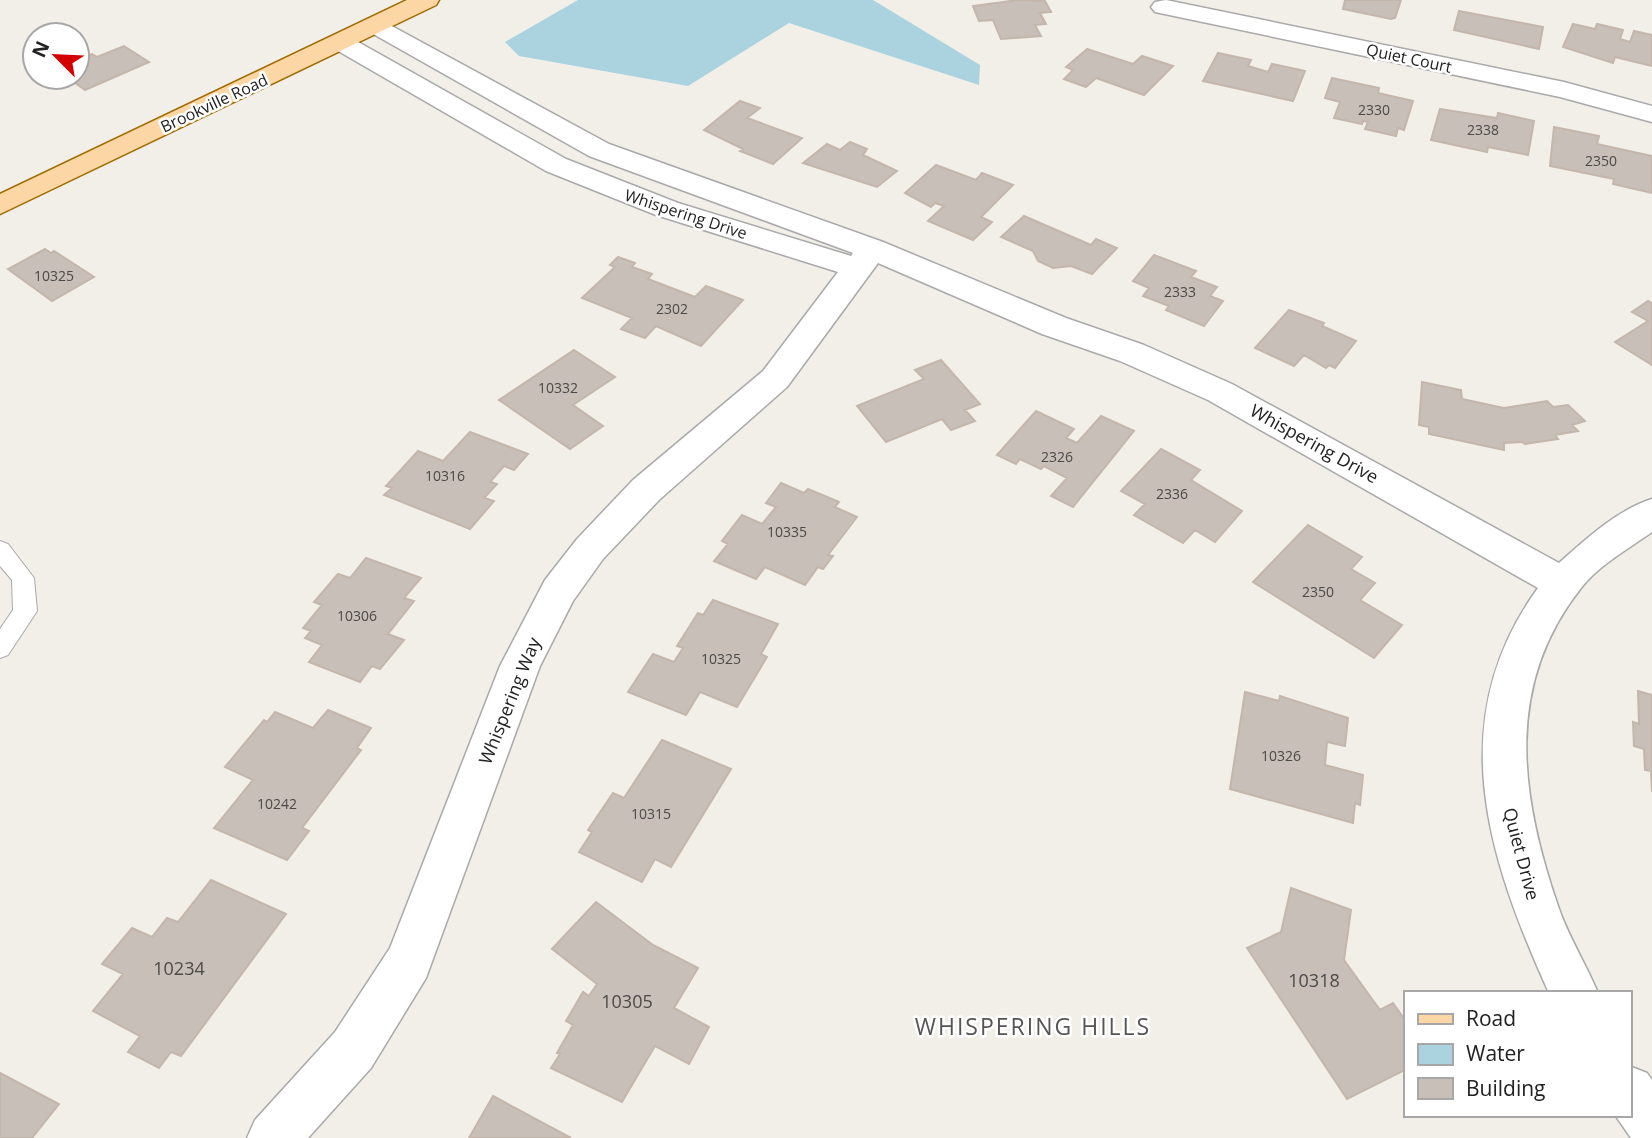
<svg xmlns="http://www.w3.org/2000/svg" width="1652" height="1138" viewBox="0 0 1652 1138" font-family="'Open Sans',sans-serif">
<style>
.water{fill:#aad3df}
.building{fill:#c7bfb8;stroke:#c4b6ab;stroke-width:2}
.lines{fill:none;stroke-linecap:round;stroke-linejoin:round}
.lane-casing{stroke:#a9a9a9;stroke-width:2}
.street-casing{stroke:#a9a9a9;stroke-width:3}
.primary-casing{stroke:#a06b00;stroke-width:3}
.lane{fill:#fff;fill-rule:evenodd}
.street{fill:#fff;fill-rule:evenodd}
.primary{fill:#fcd6a4;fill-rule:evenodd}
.labels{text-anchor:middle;stroke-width:5;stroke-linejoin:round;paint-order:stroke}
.number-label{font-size:14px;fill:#4b4948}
.far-street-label{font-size:16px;fill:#222;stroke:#fff}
.street-label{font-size:18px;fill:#222;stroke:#fff}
.near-number-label{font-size:18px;fill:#4b4948}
.near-neighbourhood-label{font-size:23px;letter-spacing:2px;fill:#555;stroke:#fff}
</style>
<rect width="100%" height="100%" fill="#f2efe9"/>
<path class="water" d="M578 0H873L980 65 979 85 789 23 688 86 519 56 505 42Z"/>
<path class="building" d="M1018 0 1045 1 1051 12 1040 13 1046 24 1035 25 1041 36 1001 39 993 20 979 21 973 6Z
M1345 0H1401L1395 18 1391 19 1343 9Z
M1459 11 1543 27 1539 49 1454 30Z
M1573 24 1595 29 1597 24 1623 30 1620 39 1630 42 1634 31 1652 35V66L1615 57 1613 63 1563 47Z
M124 46 149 62 85 90 67 77H77V60L92 54 97 57Z
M1087 49 1133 64 1142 56 1173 66 1144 95 1096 78 1086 87 1064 79 1073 70 1066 67Z
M1218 53 1251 60 1248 66 1268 72 1272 64 1305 71 1293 101 1203 81Z
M1332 78 1379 88 1378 93 1413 101 1404 130 1398 128 1396 136 1365 129 1368 122 1363 121 1362 124 1334 118 1340 102 1325 98Z
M740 101 760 108 747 118 802 138 773 164 740 151 743 149 704 130Z
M1440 109 1497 118 1498 113 1534 121 1528 155 1488 147 1487 152 1431 140Z
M1554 127 1599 136 1597 144 1652 156V193L1613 184 1614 179 1550 166Z
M850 142 867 149 863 155 897 171 877 187 803 163 827 144 840 150Z
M936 165 976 180 982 173 1013 185 981 217 992 222 973 240 928 221 944 206 935 203 931 207 905 193Z
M1024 216 1091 245 1096 239 1117 248 1092 274 1071 266 1053 268 1038 261 1033 251 1001 237Z
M45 249 51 253 54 251 94 277 52 301 8 269Z
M1154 255 1196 271 1191 277 1217 287 1210 296 1223 301 1204 326 1166 310 1169 306 1143 296 1149 288 1133 281Z
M618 257 635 263 632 267 652 274 648 279 695 297 706 286 743 300 701 346 656 326 645 338 621 329 632 318 582 298 615 267 610 265Z
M1648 301 1652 303V365L1615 342 1648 321 1632 312Z
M1289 310 1324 323 1322 326 1356 341 1335 368 1329 365 1326 368 1304 355 1294 366 1255 348Z
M574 350 615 377 573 405 603 426 570 449 499 400Z
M941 360 980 404 965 410 975 421 951 430 942 419 886 442 857 406 924 379 915 370Z
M1422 382 1461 390 1462 399 1504 408 1547 401 1553 407 1568 405 1585 421 1572 425 1578 431 1555 435 1558 439 1525 444 1522 442 1504 443V450L1429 434V427L1419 425Z
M1036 411 1074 429 1066 438 1077 443 1101 416 1134 431 1073 507 1051 496 1067 478 1044 466 1041 469 1020 459 1016 464 997 455Z
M470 432 528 454 514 470 504 466 490 482 497 484 484 498 494 501 470 529 384 495 392 488 386 486 418 451 443 461Z
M1161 449 1200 470 1191 480 1242 511 1215 542 1195 530 1183 543 1134 515 1145 504 1121 491Z
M781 483 804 493 808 489 839 502 835 507 857 517 828 555 833 556 823 569 818 567 805 585 765 567 756 579 714 561 728 544 722 541 742 515 762 524 776 507 766 503Z
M1308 525 1362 557 1351 569 1375 583 1360 600 1402 625 1374 658 1253 582Z
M366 558 421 578 404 598 414 601 388 634 404 640 380 669 372 666 360 682 309 662 322 645 305 638 311 631 303 628 322 605 314 602 338 574 350 578Z
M713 600 778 624 761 654 767 657 737 707 700 692 686 715 628 692 653 654 674 662 683 648 677 646 698 613 703 615Z
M1638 691 1652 695V792L1651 771 1645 770 1644 749 1634 746 1633 722 1639 724Z
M1245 692 1279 701 1280 696 1348 718 1345 746 1327 742 1325 765 1363 775 1360 805 1355 803 1353 823 1230 789Z
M328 710 371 728 357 748 361 750 302 828 309 831 287 860 214 828 253 780 225 767 264 720 267 722 275 712 313 728Z
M662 740 731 769 671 867 655 859 642 882 579 852 592 832 588 830 613 793 624 798Z
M211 880 286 914 181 1056 171 1052 159 1068 128 1052 140 1036 93 1011 123 974 102 964 132 928 152 937 167 918 178 922Z
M1291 888 1351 910 1344 960 1380 1010 1393 1003 1405 1020V1070L1347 1099 1247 948 1281 932Z
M596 902 653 945 698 968 674 1008 709 1027 689 1064 655 1046 622 1102 551 1068 560 1054 557 1053 573 1025 566 1021 583 992 589 996 597 984 552 949Z
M0 1073 59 1104 32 1138H0Z
M493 1096 571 1138H469Z"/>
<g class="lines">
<g class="lane-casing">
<path id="lane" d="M0 541 8 544 34 578 37 611 8 655 0 658V629L13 610 12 580 0 566Z"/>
</g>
<g class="street-casing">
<path id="street" d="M1166 0 1564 82 1652 106V122L1560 97 1155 12 1151 7 1155 2Z
M377 18 609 144 883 242 1066 318 1144 345 1232 384 1559 563C1586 539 1617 510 1652 499V532C1628 549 1599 565 1581 588 1504 685 1520 796 1558 906 1568 936 1586 964 1598 993H1549C1488 858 1442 720 1538 588L1208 400 1120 361 1042 334 878 263 787 387 659 500 603 559 573 601 540 666 426 978 371 1068 308 1138H247L255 1120 335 1032 390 948 500 666 545 580 577 539 633 480 763 371 838 272 656 215 546 171 333 48 329 43 333 38H351L566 159 678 203 851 256 853 253 589 156 368 31 364 26 368 21Z
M1629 1066 1647 1073 1652 1080V1138H1631L1615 1115H1629Z"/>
</g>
<g class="primary-casing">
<path id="primary" d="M407 0H439L436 5 0 214V194Z"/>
</g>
<use href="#lane" class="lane"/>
<use href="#street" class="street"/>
<use href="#primary" class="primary"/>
</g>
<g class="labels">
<g class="number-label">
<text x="1374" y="115">2330</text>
<text x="1483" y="135">2338</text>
<text x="1601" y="166">2350</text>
<text x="54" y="281">10325</text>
<text x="1180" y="297">2333</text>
<text x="672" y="314">2302</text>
<text x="558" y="393">10332</text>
<text x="1057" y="462">2326</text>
<text x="445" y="481">10316</text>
<text x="1172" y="499">2336</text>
<text x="787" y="537">10335</text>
<text x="1318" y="597">2350</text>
<text x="357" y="621">10306</text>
<text x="721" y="664">10325</text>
<text x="1281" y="761">10326</text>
<text x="277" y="809">10242</text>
<text x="651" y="819">10315</text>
</g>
<g class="far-street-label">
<text transform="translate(1409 58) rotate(12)" y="6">Quiet Court</text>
<text transform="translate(214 103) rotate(-25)" y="6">Brookville Road</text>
<text transform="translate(686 214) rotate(18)" y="6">Whispering Drive</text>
</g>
<g class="street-label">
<text transform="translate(1314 444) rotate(29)" y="6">Whispering Drive</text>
<text transform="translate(510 701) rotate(-68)" y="6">Whispering Way</text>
<text transform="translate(1521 854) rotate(75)" y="6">Quiet Drive</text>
</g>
<g class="near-number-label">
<text x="179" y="975">10234</text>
<text x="1314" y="987">10318</text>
<text x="627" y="1008">10305</text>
</g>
<g class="near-neighbourhood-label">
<text x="1033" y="1035">WHISPERING HILLS</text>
</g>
</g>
<rect x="1404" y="991" width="228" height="126" fill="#ffffff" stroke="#a7a7a7" stroke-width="2"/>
<rect x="1418" y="1014" width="35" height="10" fill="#fcd6a4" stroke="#a7a7a7" stroke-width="2"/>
<text x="1466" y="1026" font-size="21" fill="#222222">Road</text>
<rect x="1418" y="1044" width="35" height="21" fill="#aad3df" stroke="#a7a7a7" stroke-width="2"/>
<text x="1466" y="1061" font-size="21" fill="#222222">Water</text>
<rect x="1418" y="1078" width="35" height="21" fill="#c7bfb8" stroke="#a7a7a7" stroke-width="2"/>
<text x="1466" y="1096" font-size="21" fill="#222222">Building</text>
<g transform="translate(56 56) rotate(294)"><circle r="33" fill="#ffffff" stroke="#a7a7a7" stroke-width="2"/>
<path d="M0-5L12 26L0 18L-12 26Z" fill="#d40000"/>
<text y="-10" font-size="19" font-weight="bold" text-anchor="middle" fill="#222222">N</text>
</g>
</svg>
